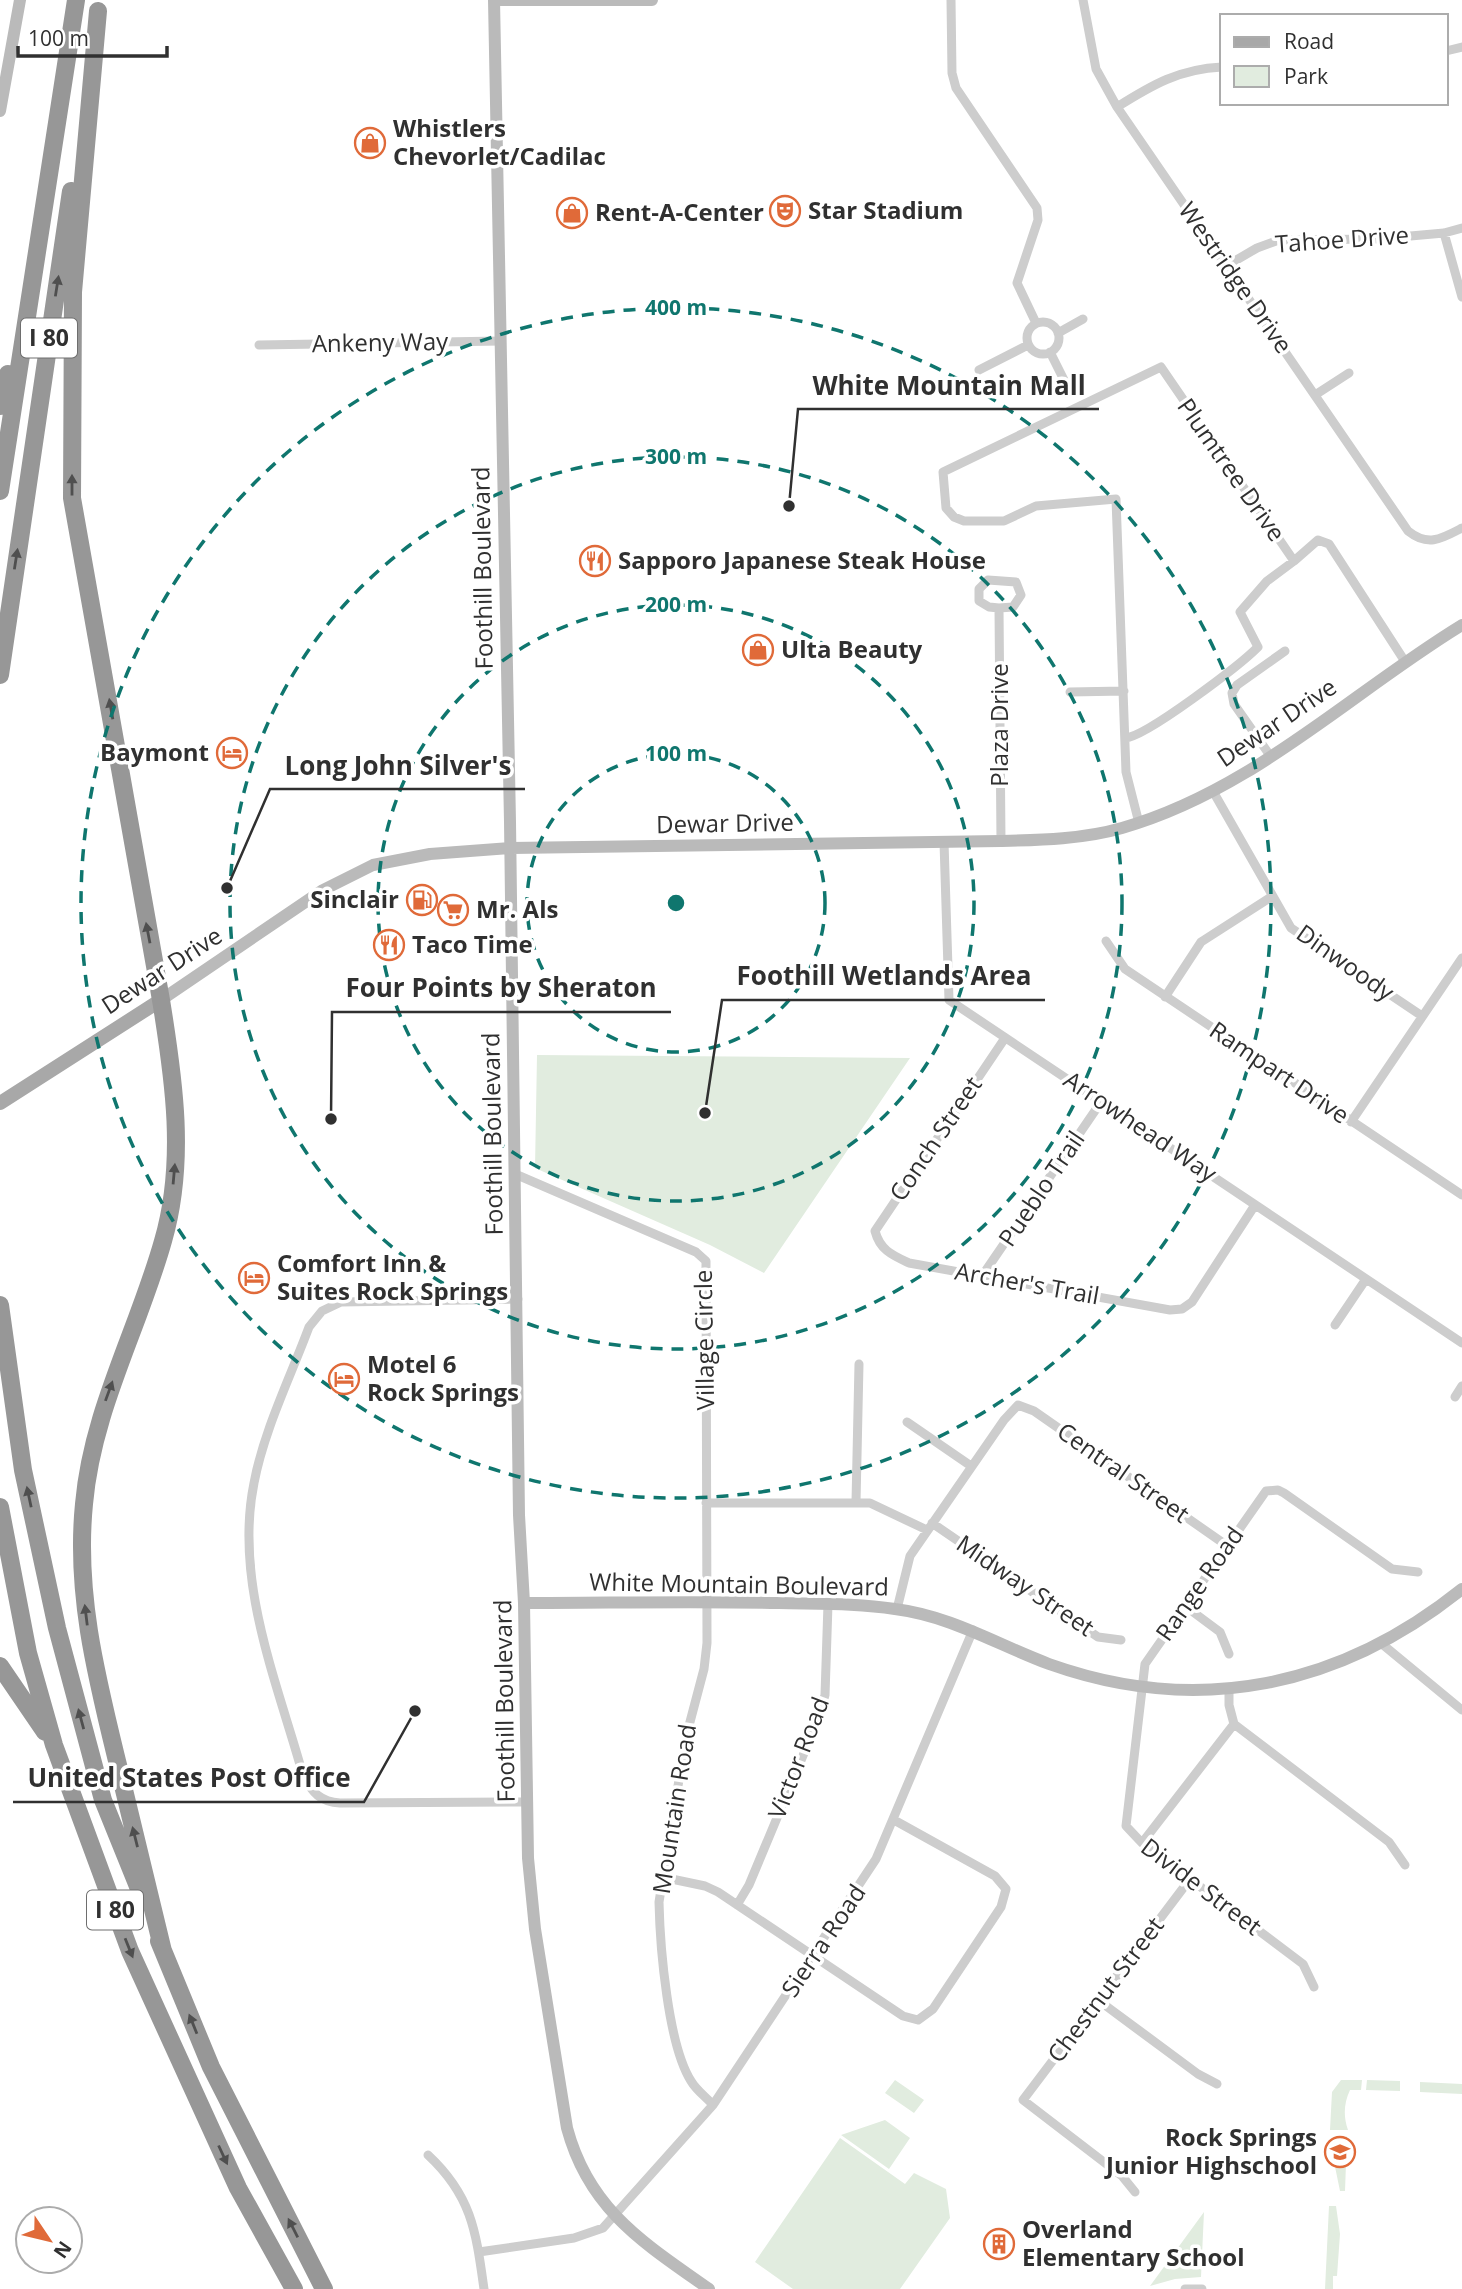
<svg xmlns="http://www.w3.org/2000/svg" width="1462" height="2289" viewBox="0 0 1462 2289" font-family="'Open Sans',sans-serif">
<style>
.green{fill:#e1ecdf}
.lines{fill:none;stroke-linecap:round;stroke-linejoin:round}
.street{stroke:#cdcdcd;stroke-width:9}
.secondary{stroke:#bababa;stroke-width:12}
.primary{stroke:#a8a8a8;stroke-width:14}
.highway{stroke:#979797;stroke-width:18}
.oneway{fill:#4f4f4f}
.ring{fill:none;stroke:#0f766e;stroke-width:3.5;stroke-dasharray:12 9}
.labels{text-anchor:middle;stroke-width:7;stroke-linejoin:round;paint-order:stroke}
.shield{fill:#fff;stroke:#6e6e6e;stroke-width:2}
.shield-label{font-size:23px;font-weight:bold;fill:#303030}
.poi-label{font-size:24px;font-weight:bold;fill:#303030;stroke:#fff;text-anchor:start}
.street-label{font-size:24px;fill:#303030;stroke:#fff}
.centre{fill:#0f766e;stroke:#fff;stroke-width:3.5}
.ring-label{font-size:21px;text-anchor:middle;font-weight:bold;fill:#0f766e;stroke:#fff;stroke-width:7;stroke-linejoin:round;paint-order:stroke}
.leader{fill:none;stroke:#303030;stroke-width:2.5}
.callout-dot{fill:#303030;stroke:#fff;stroke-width:2.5}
.callout-label{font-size:26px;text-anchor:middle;font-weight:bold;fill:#303030;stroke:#fff;stroke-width:7;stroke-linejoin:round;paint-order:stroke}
</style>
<rect width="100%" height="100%" fill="#fff"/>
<path class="green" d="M537 1055 910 1058 764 1273 710 1245 535 1168Z
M895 2080 924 2100 914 2113 885 2093Z
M1341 2080H1362L1361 2090H1350C1344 2103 1343 2116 1348 2130H1330L1332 2092Z
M1367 2080 1400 2081V2091L1366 2090Z
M1420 2082 1462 2084V2094L1420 2092Z
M885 2120 910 2138 889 2169 841 2135Z
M1347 2136 1345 2191H1340L1333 2157Z
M840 2138 905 2184 914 2173 946 2189 950 2218 900 2289H793L755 2262Z
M1329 2206H1336L1340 2234 1337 2276H1333V2289H1325Z
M1204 2212 1201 2277 1175 2279 1150 2286Z"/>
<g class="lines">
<path class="street" d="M951 0 952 73 956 88 1037 208 1038 220 1017 283 1036 323
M1083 0 1096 69 1117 107 1408 531C1428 547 1441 539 1462 528
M1446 51 1462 47
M1117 107C1152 85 1179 69 1222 67
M1444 233 1462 297
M1226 266 1257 248 1279 240 1377 239 1444 233 1462 228
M1027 338a16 16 0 1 1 32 0a16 16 0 1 1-32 0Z
M1058 333 1083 319
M259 345 501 341
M1050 352 1065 382
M979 370 1028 345
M1315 395 1349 373
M999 608 989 607 979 601V589L988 580 1016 582 1021 595 1013 607 999 608 1001 841
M1070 692 1124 691
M1125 738C1146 737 1240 665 1258 647L1240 612 1267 581 1294 561
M1271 757 1234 704 1232 693 1237 685 1285 651
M1214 793 1291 928 1422 1016
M1139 823 1126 772 1116 499 1036 506 1004 521H964L954 517 946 508 943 472 1161 367 1294 561 1318 540 1329 544 1404 660
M944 842 949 1000 1462 1343
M1106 941 1125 969 1462 1195
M1165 997 1201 942 1271 897
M1005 1038 875 1231C880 1250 892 1255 909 1263L1170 1310 1182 1309 1192 1302 1255 1205
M1351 1122 1462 958
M515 1174 696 1252 706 1261 707 1643 704 1669 686 1737 659 1902C660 1947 668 2045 691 2081 696 2090 706 2097 713 2105
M982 1276 1101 1102
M518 1299 341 1302 322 1311 309 1327C290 1378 264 1430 254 1483 234 1581 277 1682 303 1775 312 1793 321 1802 340 1803L528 1802
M1335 1325 1366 1279
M1455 1397 1462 1386
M907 1422 971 1466
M856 1502 859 1364
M706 1503H870L927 1530
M932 1523 1098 1637 1121 1640
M1185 1606 1220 1632 1229 1654
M897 1609 910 1556 1004 1420 1018 1405 1034 1411 1226 1545
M1382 1644 1462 1710
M1229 1688V1705L1234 1724 1389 1842 1405 1865
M1142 1843 1234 1724
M662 1877 705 1886 718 1892 903 2016 918 2020 933 2009 1001 1907 1006 1889 995 1876 894 1820
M737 1905 749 1885 817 1722 825 1695 828 1604
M1314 1987 1303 1964 1142 1843 1126 1826 1145 1664 1266 1491 1278 1490 1284 1493 1392 1569 1418 1572
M1098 2000 1198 2074 1217 2084
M428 2155C472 2196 476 2232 484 2289
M1135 2192 1122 2176 1023 2100 1190 1879
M479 2252 574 2238 603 2228 713 2105 876 1859 973 1630
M1185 2289H1202"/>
<path class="secondary" d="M494 0 510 822 519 1515 524 1603 528 1858 535 1929 567 2128C589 2210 644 2243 709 2289
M494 0H652
M0 111 20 0
M161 1000 323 890 373 865 430 854 511 848 1001 841C1041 840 1084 839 1122 828 1252 791 1349 694 1462 625
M524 1603C609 1603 694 1601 779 1603 818 1604 857 1603 895 1609 951 1616 998 1645 1049 1664 1198 1717 1340 1687 1462 1589"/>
<path class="primary" d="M0 1103 161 1000"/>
<path class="highway" d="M98 11 73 292 72 498 161 1000C174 1080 186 1162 163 1241 138 1330 92 1411 84 1504 75 1594 97 1679 118 1765 133 1827 148 1889 163 1951
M0 406 8 374
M0 491 76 0
M0 675 71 191
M0 1305 23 1470 57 1628 103 1800 139 1889
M0 1507 28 1653 54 1745 130 1951 238 2188 294 2289
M0 1666 45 1732
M159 1941 211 2067 324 2289"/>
</g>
<defs><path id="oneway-solid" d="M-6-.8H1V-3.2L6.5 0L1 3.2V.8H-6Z" transform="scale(1.75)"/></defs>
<g class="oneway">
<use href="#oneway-solid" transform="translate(57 286) rotate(-81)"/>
<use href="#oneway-solid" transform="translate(72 485) rotate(-90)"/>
<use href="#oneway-solid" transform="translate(16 559) rotate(-81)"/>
<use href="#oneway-solid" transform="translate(111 709) rotate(-100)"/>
<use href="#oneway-solid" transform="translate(148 933) rotate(-101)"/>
<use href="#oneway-solid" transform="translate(174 1174) rotate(-85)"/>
<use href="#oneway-solid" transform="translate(109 1391) rotate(-70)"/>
<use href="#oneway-solid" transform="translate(29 1497) rotate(-102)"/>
<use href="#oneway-solid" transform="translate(86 1615) rotate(-97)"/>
<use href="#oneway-solid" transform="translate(81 1719) rotate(-105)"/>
<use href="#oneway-solid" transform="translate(135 1837) rotate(-104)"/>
<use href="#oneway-solid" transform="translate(129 1948) rotate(68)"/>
<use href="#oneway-solid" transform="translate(193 2024) rotate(-112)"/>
<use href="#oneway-solid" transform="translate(223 2155) rotate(65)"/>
<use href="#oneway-solid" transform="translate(293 2228) rotate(-117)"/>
</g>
<g class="ring">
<circle cx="676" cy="903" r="149"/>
<circle cx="676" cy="903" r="298"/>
<circle cx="676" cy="903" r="446"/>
<circle cx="676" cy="903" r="595"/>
</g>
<defs>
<g id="shop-ring" transform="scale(1.575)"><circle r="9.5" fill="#fff" stroke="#e06a39" stroke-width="1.5"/><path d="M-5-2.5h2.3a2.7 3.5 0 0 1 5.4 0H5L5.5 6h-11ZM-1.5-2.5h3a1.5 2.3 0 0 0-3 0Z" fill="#e06a39"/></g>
<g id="theatre-ring" transform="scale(1.575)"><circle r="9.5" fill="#fff" stroke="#e06a39" stroke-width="1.5"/><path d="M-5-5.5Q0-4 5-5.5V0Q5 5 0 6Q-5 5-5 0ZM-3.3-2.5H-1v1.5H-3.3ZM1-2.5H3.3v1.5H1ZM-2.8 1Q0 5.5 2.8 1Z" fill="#e06a39"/></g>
<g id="restaurant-ring" transform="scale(1.575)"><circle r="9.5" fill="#fff" stroke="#e06a39" stroke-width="1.5"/><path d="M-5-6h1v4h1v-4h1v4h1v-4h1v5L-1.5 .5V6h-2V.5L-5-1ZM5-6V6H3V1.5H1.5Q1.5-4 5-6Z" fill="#e06a39"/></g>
<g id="hotel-ring" transform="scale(1.575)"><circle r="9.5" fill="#fff" stroke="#e06a39" stroke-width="1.5"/><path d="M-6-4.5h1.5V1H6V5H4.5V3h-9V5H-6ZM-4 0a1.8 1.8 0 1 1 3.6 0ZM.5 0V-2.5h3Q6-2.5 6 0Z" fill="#e06a39"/></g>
<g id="fuel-ring" transform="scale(1.575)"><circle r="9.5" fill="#fff" stroke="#e06a39" stroke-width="1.5"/><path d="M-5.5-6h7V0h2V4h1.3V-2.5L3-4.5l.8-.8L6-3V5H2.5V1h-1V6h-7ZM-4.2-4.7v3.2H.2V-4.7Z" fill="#e06a39"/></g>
<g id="supermarket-ring" transform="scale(1.575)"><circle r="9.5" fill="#fff" stroke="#e06a39" stroke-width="1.5"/><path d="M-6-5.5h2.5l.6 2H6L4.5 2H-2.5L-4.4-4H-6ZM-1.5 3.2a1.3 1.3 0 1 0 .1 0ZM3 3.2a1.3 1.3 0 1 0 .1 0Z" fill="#e06a39"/></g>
<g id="school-ring" transform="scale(1.575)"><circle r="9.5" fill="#fff" stroke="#e06a39" stroke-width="1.5"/><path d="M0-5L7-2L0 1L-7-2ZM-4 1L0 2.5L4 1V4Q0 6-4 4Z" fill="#e06a39"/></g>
<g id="building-ring" transform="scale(1.575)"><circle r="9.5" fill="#fff" stroke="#e06a39" stroke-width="1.5"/><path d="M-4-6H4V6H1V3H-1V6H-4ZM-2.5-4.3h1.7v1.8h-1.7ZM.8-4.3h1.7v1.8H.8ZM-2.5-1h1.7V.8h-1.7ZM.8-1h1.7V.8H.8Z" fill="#e06a39"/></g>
</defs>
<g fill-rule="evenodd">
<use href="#shop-ring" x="370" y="143"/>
<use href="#theatre-ring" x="785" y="211"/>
<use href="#shop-ring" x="572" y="213"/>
<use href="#restaurant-ring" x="595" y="561"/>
<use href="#shop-ring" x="758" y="650"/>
<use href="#hotel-ring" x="232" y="753"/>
<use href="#fuel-ring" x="422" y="900"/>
<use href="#supermarket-ring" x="453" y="910"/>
<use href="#restaurant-ring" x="389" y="945"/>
<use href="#hotel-ring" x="254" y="1278"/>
<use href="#hotel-ring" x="344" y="1379"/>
<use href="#school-ring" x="1340" y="2152"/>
<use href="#building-ring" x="999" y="2244"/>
</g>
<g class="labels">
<g class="shield">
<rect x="21" y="318.5" width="56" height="39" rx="5"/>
<rect x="87" y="1890.5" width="56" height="39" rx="5"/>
</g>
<g class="shield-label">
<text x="49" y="346">I 80</text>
<text x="115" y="1918">I 80</text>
</g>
<g class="poi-label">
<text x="393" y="137">Whistlers<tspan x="393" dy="28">Chevorlet/Cadilac</tspan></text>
<text x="808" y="219">Star Stadium</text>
<text x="595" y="221">Rent-A-Center</text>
<text x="618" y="569">Sapporo Japanese Steak House</text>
<text x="781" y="658">Ulta Beauty</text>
<text x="209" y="761" text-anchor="end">Baymont</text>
<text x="399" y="908" text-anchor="end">Sinclair</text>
<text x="476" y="918">Mr. Als</text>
<text x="412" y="953">Taco Time</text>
<text x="277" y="1272">Comfort Inn &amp;<tspan x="277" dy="28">Suites Rock Springs</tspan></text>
<text x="367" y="1373">Motel 6<tspan x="367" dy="28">Rock Springs</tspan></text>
<text x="1317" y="2146" text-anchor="end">Rock Springs<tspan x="1317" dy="28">Junior Highschool</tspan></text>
<text x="1022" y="2238">Overland<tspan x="1022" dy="28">Elementary School</tspan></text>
</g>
<g class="street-label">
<text transform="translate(1342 240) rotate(-4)" y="8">Tahoe Drive</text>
<text transform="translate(1235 278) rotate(55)" y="8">Westridge Drive</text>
<text transform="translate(380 343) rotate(-1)" y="8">Ankeny Way</text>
<text transform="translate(1231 470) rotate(55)" y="8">Plumtree Drive</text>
<text transform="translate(483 568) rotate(-91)" y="8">Foothill Boulevard</text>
<text transform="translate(1277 723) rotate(-34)" y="8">Dewar Drive</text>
<text transform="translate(1000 725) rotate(-90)" y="8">Plaza Drive</text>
<text transform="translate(725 824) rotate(-1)" y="8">Dewar Drive</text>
<text transform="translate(1345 963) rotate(35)" y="8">Dinwoody</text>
<text transform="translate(162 971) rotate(-33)" y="8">Dewar Drive</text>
<text transform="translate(1279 1073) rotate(34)" y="8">Rampart Drive</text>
<text transform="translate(1140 1127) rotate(34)" y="8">Arrowhead Way</text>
<text transform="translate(493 1134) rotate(-91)" y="8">Foothill Boulevard</text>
<text transform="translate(936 1139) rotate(-56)" y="8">Conch Street</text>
<text transform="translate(1042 1189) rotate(-56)" y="8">Pueblo Trail</text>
<text transform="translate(1027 1284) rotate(10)" y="8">Archer's Trail</text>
<text transform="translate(705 1340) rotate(-91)" y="8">Village Circle</text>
<text transform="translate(1123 1473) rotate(35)" y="8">Central Street</text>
<text transform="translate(1200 1584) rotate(-55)" y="8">Range Road</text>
<text transform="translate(739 1585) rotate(1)" y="8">White Mountain Boulevard</text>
<text transform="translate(1025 1586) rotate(34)" y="8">Midway Street</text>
<text transform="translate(505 1701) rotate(-91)" y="8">Foothill Boulevard</text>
<text transform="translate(799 1758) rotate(-69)" y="8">Victor Road</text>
<text transform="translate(675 1809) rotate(-81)" y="8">Mountain Road</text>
<text transform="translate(1201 1887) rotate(37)" y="8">Divide Street</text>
<text transform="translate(824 1941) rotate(-56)" y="8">Sierra Road</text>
<text transform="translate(1106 1990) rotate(-53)" y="8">Chestnut Street</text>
</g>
</g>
<circle cx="676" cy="903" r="10" class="centre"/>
<g class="ring-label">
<text x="676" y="315">400 m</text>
<text x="676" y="464">300 m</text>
<text x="676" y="612">200 m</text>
<text x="676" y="761">100 m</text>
</g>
<path class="leader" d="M789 506L798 409H1099M227 888L270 789H525M705 1113L722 1000H1045M331 1119L332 1012H671M415 1711L364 1802H13"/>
<g class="callout-dot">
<circle cx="789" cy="506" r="7"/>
<circle cx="227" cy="888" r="7"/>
<circle cx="705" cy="1113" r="7"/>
<circle cx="331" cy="1119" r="7"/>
<circle cx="415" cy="1711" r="7"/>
</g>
<g class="callout-label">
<text x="949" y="395">White Mountain Mall</text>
<text x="398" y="775">Long John Silver's</text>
<text x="884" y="985">Foothill Wetlands Area</text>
<text x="501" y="997">Four Points by Sheraton</text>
<text x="189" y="1787">United States Post Office</text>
</g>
<rect x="1220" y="14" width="228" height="91" fill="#ffffff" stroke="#acacac" stroke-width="2"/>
<rect x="1234" y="37" width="35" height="10" fill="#a8a8a8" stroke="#acacac" stroke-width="2"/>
<text x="1284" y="49" font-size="21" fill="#303030">Road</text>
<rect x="1234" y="66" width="35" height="21" fill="#e1ecdf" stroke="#acacac" stroke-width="2"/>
<text x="1284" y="84" font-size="21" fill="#303030">Park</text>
<g transform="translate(49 2240) rotate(125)"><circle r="33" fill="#ffffff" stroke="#acacac" stroke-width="2"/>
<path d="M0-5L12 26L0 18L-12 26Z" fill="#e06a39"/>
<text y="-10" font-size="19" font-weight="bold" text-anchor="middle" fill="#303030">N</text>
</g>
<path d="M18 46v10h149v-10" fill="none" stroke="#303030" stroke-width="3.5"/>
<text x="28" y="46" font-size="21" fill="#303030" stroke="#ffffff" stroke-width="5" paint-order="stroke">100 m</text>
</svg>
